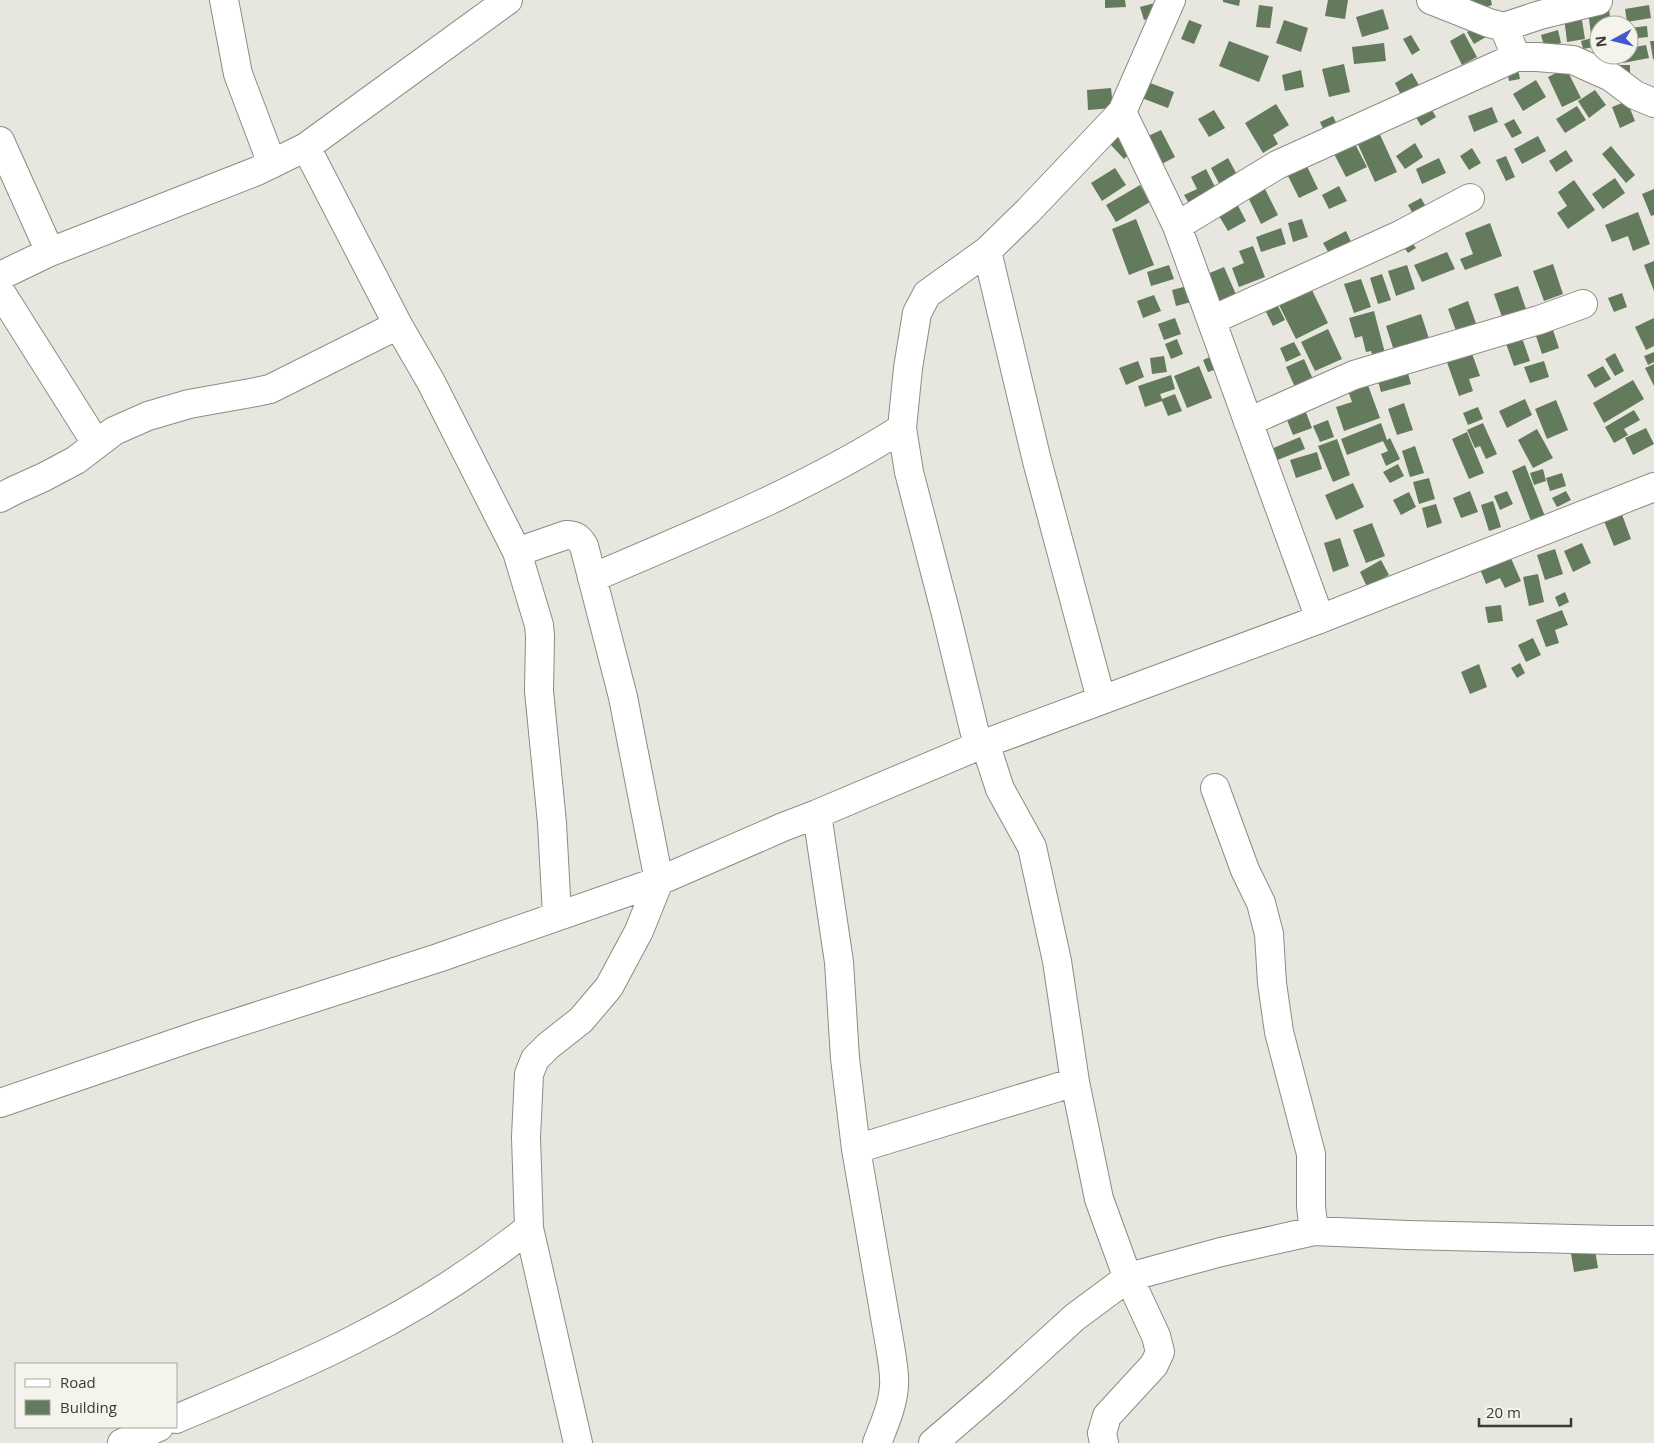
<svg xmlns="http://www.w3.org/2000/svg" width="1654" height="1443" viewBox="0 0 1654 1443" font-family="'Open Sans',sans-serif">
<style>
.building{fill:#637a5c}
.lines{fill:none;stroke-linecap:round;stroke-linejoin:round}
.street-casing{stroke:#8c8c84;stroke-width:30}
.street{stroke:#fff;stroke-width:28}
</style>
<rect width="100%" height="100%" fill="#e7e7df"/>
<path class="building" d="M1105 0H1125L1126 7 1105 8Z
M1223 0H1240L1239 6 1223 2Z
M1328 0H1348L1345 19 1325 16Z
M1471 0H1491L1492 5 1475 11Z
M1155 3 1159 16 1144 20 1140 7Z
M1259 5 1273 7 1270 28 1256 27Z
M1649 5 1651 18 1627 22 1625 9Z
M1383 9 1389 29 1362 37 1356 17Z
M1609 9 1611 25H1599V45H1598L1596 33 1591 34 1588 12Z
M1581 14 1585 39 1567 42 1564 17Z
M1189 20 1202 25 1194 44 1181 39Z
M1284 20 1308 28 1301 52 1276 43Z
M1479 25 1486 37 1474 44 1467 32Z
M1647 26 1648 37 1629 39V28Z
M1558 30 1561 43 1545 49 1541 35Z
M1464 33 1477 57 1462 65 1450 41Z
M1411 35 1420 50 1412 55 1403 39Z
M1592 38 1594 47 1583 49 1581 41Z
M1229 41 1269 56 1259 82 1219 66Z
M1650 41H1654V59H1653Z
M1384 43 1386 61 1354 64 1352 47Z
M1646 45 1649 58 1623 63 1621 55H1629V48Z
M1344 64 1350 92 1329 97 1322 69Z
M1517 64 1520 79 1509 81 1506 66Z
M1619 65H1630V78H1618Z
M1566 68 1581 98 1562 107 1548 77Z
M1301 70 1304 87 1285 91 1282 75Z
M1412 73 1420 87 1402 97 1395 83Z
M1536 80 1546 97 1523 111 1513 94Z
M1145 81 1174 92 1168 108 1139 97Z
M1111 88 1113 108 1088 110 1087 90Z
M1595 90 1606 105 1589 118 1578 101Z
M1627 101 1635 121 1620 128 1612 107Z
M1428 103 1436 117 1421 126 1413 112Z
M1276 104 1289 125 1273 135 1278 144 1263 153 1245 123Z
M1577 106 1586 120 1565 133 1556 119Z
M1492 107 1498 122 1474 132 1468 116Z
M1214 110 1225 128 1209 137 1198 119Z
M1333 116 1340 131 1327 137 1320 122Z
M1514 119 1522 133 1512 138 1504 124Z
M1377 128 1397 172 1375 182 1355 138Z
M1161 130 1175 157 1158 166 1144 138Z
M1121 131 1136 147 1124 159 1110 144Z
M1538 136 1546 151 1522 164 1514 149Z
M1353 140 1367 167 1346 177 1332 150Z
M1415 143 1423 157 1405 169 1396 156Z
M1611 146 1635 175 1626 183 1602 154Z
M1472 148 1481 163 1469 170 1460 156Z
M1566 150 1573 161 1556 172 1549 161Z
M1506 156 1515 177 1506 181 1496 160Z
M1228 158 1241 182 1223 191 1211 168Z
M1439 158 1446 173 1422 184 1416 169Z
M1305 162 1318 189 1299 198 1286 172Z
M1115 168 1126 185 1102 201 1091 183Z
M1206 169 1218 193 1191 207 1184 195 1197 189 1191 177Z
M1615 178 1625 193 1603 209 1592 194Z
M1574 180 1595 210 1568 229 1557 213 1567 206 1558 192Z
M1262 183 1278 215 1261 224 1245 191Z
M1140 185 1150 202 1116 222 1106 205Z
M1339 186 1347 201 1329 209 1322 195Z
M1654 189V215L1651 216 1642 194Z
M1421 198 1430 214 1417 221 1408 205Z
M1235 200 1246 221 1228 231 1216 211Z
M1638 212 1650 244 1633 251 1628 236 1612 242 1605 225Z
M1136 219 1154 265 1129 275 1112 229Z
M1302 219 1308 237 1293 242 1288 223Z
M1490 223 1502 256 1465 270 1460 259 1473 254 1465 233Z
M1281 228 1286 244 1261 252 1256 237Z
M1346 231 1353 246 1331 257 1323 243Z
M1409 238 1416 248 1408 253 1401 243Z
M1253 246 1265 277 1239 287 1232 268 1244 263 1239 251Z
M1447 252 1455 269 1422 282 1414 265Z
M1654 261V291L1644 265Z
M1553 264 1563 294 1544 301 1533 271Z
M1169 265 1174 279 1151 286 1147 272Z
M1407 265 1415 289 1396 296 1388 271Z
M1224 267 1238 299 1219 308 1205 275Z
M1382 274 1391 300 1378 304 1370 278Z
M1361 279 1371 307 1354 313 1344 284Z
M1308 282 1328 323 1296 339 1276 299Z
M1191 285 1195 301 1176 306 1172 290Z
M1518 286 1526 309 1502 317 1494 294Z
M1622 293 1627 307 1614 312 1608 298Z
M1154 295 1161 311 1143 318 1137 301Z
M1275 300 1285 320 1273 326 1263 306Z
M1468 301 1478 329 1458 336 1448 309Z
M1374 311 1387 361 1375 364 1371 351 1366 352 1362 336 1355 338 1349 318Z
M1421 314 1432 348 1397 360 1386 326Z
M1175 318 1181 334 1164 340 1158 324Z
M1654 318V346L1646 350 1635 327Z
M1550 321 1559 348 1542 354 1533 327Z
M1328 329 1342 359 1315 371 1301 342Z
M1520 332 1530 361 1514 366 1504 338Z
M1177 339 1183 354 1171 359 1165 344Z
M1294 342 1301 355 1286 362 1280 348Z
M1469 345 1480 376 1469 379 1473 391 1459 396 1444 354Z
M1654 352V362L1648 365 1644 356Z
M1615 353 1624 371 1615 376 1605 359Z
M1164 356 1167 372 1152 374 1150 358Z
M1212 356 1217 369 1208 372 1203 360Z
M1304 359 1316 386 1298 394 1286 367Z
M1138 361 1144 377 1126 385 1119 368Z
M1544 361 1549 377 1530 383 1524 367Z
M1654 364V386L1645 368Z
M1199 366 1212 398 1187 408 1174 376Z
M1406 366 1411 384 1381 392 1376 374Z
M1603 366 1611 379 1595 388 1587 375Z
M1171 375 1175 389 1160 394 1162 399 1175 394 1182 411 1168 416 1162 401 1145 407 1138 386Z
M1365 377 1380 418 1344 431 1336 407 1352 402 1348 391Z
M1633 380 1644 399 1604 423 1593 403Z
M1525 399 1532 415 1507 428 1499 411Z
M1556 400 1568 430 1547 439 1535 409Z
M1302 402 1312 428 1293 435 1283 410Z
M1404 403 1413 430 1397 435 1388 409Z
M1478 407 1483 419 1468 425 1463 413Z
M1634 410 1640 420 1624 429 1628 435 1614 443 1605 427Z
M1328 420 1334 437 1320 442 1313 426Z
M1381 423 1387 440 1390 438 1400 459 1386 466 1381 454 1388 451 1383 441 1347 455 1341 439Z
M1483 423 1497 454 1486 459 1480 446 1475 448 1467 430Z
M1646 428 1654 444 1633 455 1625 438Z
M1537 429 1553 458 1533 468 1518 440Z
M1467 432 1484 473 1469 479 1452 439Z
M1300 437 1305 449 1275 461 1271 449Z
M1337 439 1350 475 1333 482 1318 446Z
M1415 446 1424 473 1410 477 1402 451Z
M1317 452 1322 469 1296 478 1290 460Z
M1398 464 1404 476 1390 483 1383 472Z
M1525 465 1546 519 1532 524 1512 471Z
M1543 469 1546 481 1534 485 1530 473Z
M1562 473 1566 486 1550 491 1546 478Z
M1429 478 1435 499 1419 504 1413 482Z
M1353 483 1364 507 1336 520 1325 495Z
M1470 491 1478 512 1461 518 1453 498Z
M1507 491 1513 504 1500 510 1494 496Z
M1566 491 1571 500 1557 507 1552 498Z
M1409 492 1416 507 1401 515 1393 500Z
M1493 501 1501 527 1489 531 1481 505Z
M1436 504 1442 523 1427 528 1422 508Z
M1620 509 1631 539 1614 546 1602 516Z
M1372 523 1385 556 1366 563 1353 530Z
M1340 538 1349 566 1333 572 1324 543Z
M1582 543 1591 563 1573 572 1564 551Z
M1555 549 1563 574 1545 580 1537 555Z
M1510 556 1521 581 1505 588 1500 578 1486 584 1480 569Z
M1381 560 1389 575 1367 587 1360 572Z
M1538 574 1544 602 1529 606 1523 577Z
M1565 592 1569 602 1559 607 1555 597Z
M1501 605 1503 621 1488 623 1485 607Z
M1562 610 1568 625 1555 630 1559 643 1546 647 1536 620Z
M1533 638 1541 655 1526 662 1518 645Z
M1520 663 1525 673 1517 678 1511 668Z
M1479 664 1487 687 1470 694 1461 672Z
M1594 1244 1598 1268 1574 1272 1570 1247Z"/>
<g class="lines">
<g class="street-casing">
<path id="street" d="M224 0 238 74 272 164
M1171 0 1122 112 1177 226 1320 619
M1431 0 1489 23 1504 27 1516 57H1537L1573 60 1611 77 1635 95 1654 103
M1504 27 1540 15 1598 1
M0 141 50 252
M306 147 398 325 431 382 517 552 539 625 540 636 539 691 552 823 557 915
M1177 226 1277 165 1516 57
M987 251 1037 461 1101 699
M0 276 50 252 257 171 306 147 508 0
M0 291 89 432 98 442
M1212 320 1400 235 1470 198
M1248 422 1354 375 1539 320 1583 304
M0 498 13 491 44 477 76 460 114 431 148 416 189 404 256 392 270 389 398 325
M517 552 566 535C576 535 579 538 584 546L623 697 659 881 639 931 609 987 581 1020 548 1046 535 1059 529 1074 526 1137 529 1228 578 1443
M592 578C651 553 710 528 768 501 814 479 859 456 902 428
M985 743 1000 789 1032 847 1057 961 1075 1082 1099 1199 1123 1265 1156 1336 1160 1352 1154 1365 1107 1416 1102 1433 1104 1443
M978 746 946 614 909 472 902 428 908 368 917 313 927 294 987 251 1028 211 1122 112
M1215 788 1245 870 1261 903 1269 934 1272 983 1279 1032 1311 1154V1207L1314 1231
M817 814 839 962 845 1058 856 1149 890 1346C892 1359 895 1373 894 1386 893 1405 884 1425 877 1443
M0 1103 202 1034 438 958 659 881 783 827 817 814 978 746 1320 619 1654 487
M856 1149 1075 1082
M176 1419C235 1394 296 1369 353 1340 415 1309 475 1271 529 1228
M122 1443 159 1427
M933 1443 997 1388 1075 1317 1129 1277 1221 1252 1314 1231 1407 1235 1614 1240H1654"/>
</g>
<use href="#street" class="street"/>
</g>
<rect x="15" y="1363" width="162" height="65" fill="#f4f4ec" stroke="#a9a9a3"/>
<rect x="25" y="1379" width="25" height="8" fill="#ffffff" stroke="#a9a9a3"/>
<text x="60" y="1388" font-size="15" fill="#393935">Road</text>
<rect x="25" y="1400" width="25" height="15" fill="#637a5c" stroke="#a9a9a3"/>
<text x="60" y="1413" font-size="15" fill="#393935">Building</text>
<g transform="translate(1614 40) rotate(263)"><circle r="24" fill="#f4f4ec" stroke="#a9a9a3"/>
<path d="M0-4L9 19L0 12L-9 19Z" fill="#4257cb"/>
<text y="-8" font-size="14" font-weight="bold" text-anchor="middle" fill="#393935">N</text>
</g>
<path d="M1479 1418v8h92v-8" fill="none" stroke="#393935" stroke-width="2.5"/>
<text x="1486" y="1418" font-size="15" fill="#393935" stroke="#f4f4ec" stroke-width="4" paint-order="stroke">20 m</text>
</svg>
